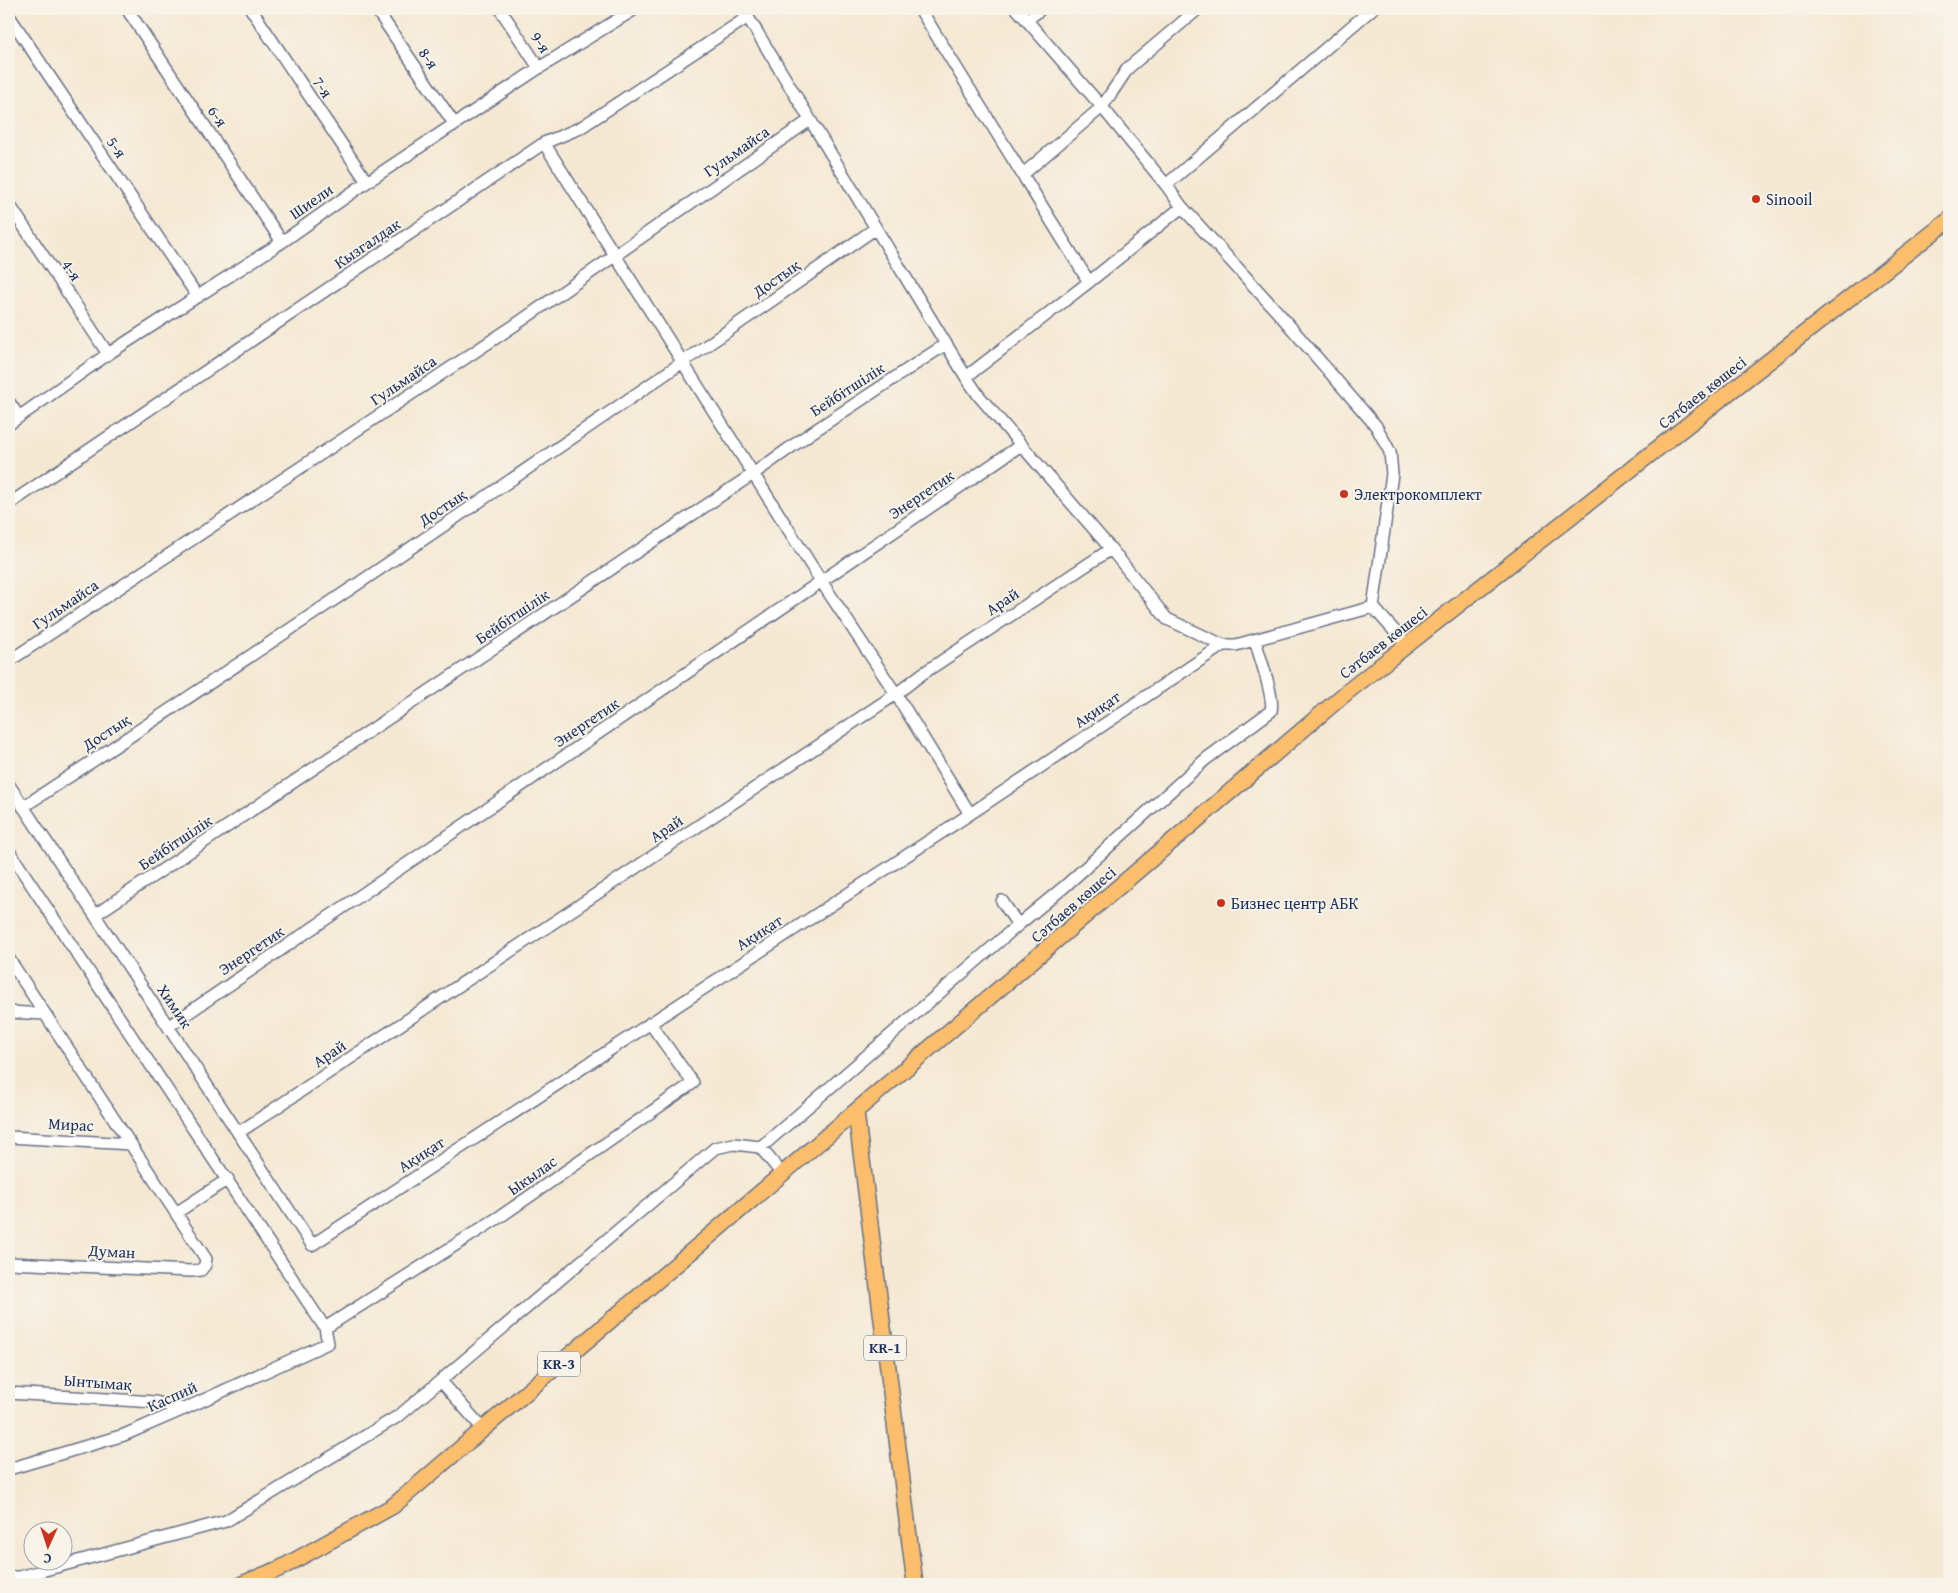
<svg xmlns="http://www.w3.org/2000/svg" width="1958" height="1593" viewBox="0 0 1958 1593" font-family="'Gentium Book Plus',serif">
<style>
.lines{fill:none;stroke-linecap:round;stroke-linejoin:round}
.minor-casing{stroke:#677087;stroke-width:14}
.major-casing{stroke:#677087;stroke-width:18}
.minor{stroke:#fff;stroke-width:11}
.major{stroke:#fabe6d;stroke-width:15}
.poi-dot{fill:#c8321e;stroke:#f7f3e8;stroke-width:2}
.labels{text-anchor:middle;stroke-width:4;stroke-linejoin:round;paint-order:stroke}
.shield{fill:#f7f3e8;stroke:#5d6a87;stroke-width:1}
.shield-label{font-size:15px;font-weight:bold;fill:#1b2f5e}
.street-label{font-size:16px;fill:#1b2f5e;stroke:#f7f3e8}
.poi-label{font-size:16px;fill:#1b2f5e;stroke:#f7f3e8;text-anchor:start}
</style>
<rect width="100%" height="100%" fill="#f7f3e8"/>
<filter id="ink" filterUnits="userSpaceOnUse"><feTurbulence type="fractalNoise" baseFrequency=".02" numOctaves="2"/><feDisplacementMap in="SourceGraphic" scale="10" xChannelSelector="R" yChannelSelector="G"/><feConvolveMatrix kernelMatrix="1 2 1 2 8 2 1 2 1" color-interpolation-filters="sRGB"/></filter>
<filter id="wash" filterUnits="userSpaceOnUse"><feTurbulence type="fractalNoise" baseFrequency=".0096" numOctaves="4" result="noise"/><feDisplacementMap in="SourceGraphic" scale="20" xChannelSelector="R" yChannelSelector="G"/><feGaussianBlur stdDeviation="1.12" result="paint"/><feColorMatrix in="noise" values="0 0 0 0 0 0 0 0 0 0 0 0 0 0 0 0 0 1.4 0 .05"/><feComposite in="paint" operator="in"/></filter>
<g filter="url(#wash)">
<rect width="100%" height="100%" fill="#f4e8d2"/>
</g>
<g filter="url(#ink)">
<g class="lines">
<g class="minor-casing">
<path id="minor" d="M127 9 282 242
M251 9 367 182
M376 9 455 125
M500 9 539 68
M743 9 966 377 979 396 1111 549 1167 619 1223 645H1236L1373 607
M920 9 1089 282
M1017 9 1102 107 1166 185 1182 207 1281 316 1376 426 1390 452 1392 474 1373 607
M9 16 198 297
M1027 20 1041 9
M544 143 821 581 896 694 970 814
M1022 175 1102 107 1128 68 1198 9
M1166 185 1372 9
M9 204 108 354
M966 377 1089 282 1182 207
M9 402 19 417
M9 424 108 354 282 242 367 182 539 68 635 9
M9 504 544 143 580 128 748 17
M1373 607 1407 645
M9 661 515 325 810 120
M9 785 312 1245 970 814 1223 645
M23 807C310 618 594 425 876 228
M9 851 325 1328 328 1343 184 1409 124 1435 9 1469
M1002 901 1018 925
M95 915 753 474 808 435 946 344
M9 959 206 1259 205 1265 201 1270 191 1271 9 1263
M9 1012 45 1014
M169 1026 1021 445
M238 1133 896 694 922 674 1111 549
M9 1137 131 1144
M760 1147 783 1175
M176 1213 228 1179
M325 1328 504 1214 693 1083 650 1023
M441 1381 483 1429
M9 1393 155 1402 184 1409
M9 1577H19L226 1521 400 1415 715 1148 734 1144 760 1147 767 1142 1018 925 1064 887 1206 759 1271 711C1275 698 1259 655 1255 640"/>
</g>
<g class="major-casing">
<path id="major" d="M856 1112 915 1584
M242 1584 281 1568 393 1506 1347 692 1949 220"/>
</g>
<use href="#minor" class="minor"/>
<use href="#major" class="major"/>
</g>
</g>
<g class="poi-dot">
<circle cx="1756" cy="199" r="5"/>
<circle cx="1344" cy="494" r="5"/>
<circle cx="1221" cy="903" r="5"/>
</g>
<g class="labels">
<g class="shield">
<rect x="864" y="1335.5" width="42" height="25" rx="4"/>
<rect x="538" y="1351.5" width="42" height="25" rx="4"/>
</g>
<g class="shield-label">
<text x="885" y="1353">KR-1</text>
<text x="559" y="1369">KR-3</text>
</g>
<g class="street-label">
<text transform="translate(541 42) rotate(56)" y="6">9-я</text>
<text transform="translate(429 58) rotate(56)" y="6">8-я</text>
<text transform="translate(323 87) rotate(56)" y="6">7-я</text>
<text transform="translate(218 116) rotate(56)" y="6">6-я</text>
<text transform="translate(117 147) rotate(56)" y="6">5-я</text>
<text transform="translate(736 151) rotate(-35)" y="6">Гульмайса</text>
<text transform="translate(311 201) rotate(-35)" y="6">Шиели</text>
<text transform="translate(367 243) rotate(-34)" y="6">Кызгалдак</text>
<text transform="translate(72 270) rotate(56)" y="6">4-я</text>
<text transform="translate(776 278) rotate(-35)" y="6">Достық</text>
<text transform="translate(403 380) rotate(-34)" y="6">Гульмайса</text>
<text transform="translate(847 389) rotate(-33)" y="6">Бейбітшілік</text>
<text transform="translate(1702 392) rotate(-38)" y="6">Сәтбаев көшесі</text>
<text transform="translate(921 494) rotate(-34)" y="6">Энергетик</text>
<text transform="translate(442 507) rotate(-34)" y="6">Достық</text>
<text transform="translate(1002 601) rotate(-34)" y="6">Арай</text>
<text transform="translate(65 604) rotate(-34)" y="6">Гульмайса</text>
<text transform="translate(512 616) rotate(-34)" y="6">Бейбітшілік</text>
<text transform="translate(1383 642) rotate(-38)" y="6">Сәтбаев көшесі</text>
<text transform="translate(1097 709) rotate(-34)" y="6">Ақиқат</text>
<text transform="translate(586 722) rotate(-34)" y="6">Энергетик</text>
<text transform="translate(106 732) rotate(-33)" y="6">Достық</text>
<text transform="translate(666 828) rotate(-34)" y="6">Арай</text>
<text transform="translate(175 842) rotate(-34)" y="6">Бейбітшілік</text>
<text transform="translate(1073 904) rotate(-41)" y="6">Сәтбаев көшесі</text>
<text transform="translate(759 932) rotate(-33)" y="6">Ақиқат</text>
<text transform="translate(251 950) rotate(-34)" y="6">Энергетик</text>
<text transform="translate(175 1006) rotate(56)" y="6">Химик</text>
<text transform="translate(329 1053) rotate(-34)" y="6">Арай</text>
<text transform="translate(71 1124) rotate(3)" y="6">Мирас</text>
<text transform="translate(421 1154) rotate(-33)" y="6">Ақиқат</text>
<text transform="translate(532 1175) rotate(-35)" y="6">Ыкылас</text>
<text transform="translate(112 1251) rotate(3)" y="6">Думан</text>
<text transform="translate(98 1382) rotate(4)" y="6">Ынтымақ</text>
<text transform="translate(172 1396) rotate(-24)" y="6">Каспий</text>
</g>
<g class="poi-label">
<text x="1766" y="205">Sinooil</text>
<text x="1354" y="500">Электрокомплект</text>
<text x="1231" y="909">Бизнес центр АБК</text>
</g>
</g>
<rect width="1958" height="1593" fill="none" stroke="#f7f3e8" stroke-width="30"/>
<g transform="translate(48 1546) rotate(183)"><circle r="24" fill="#f7f3e8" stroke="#9fa5b1"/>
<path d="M0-4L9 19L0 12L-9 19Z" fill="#c8321e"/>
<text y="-8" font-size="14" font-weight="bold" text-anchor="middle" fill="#1b2f5e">С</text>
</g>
</svg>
